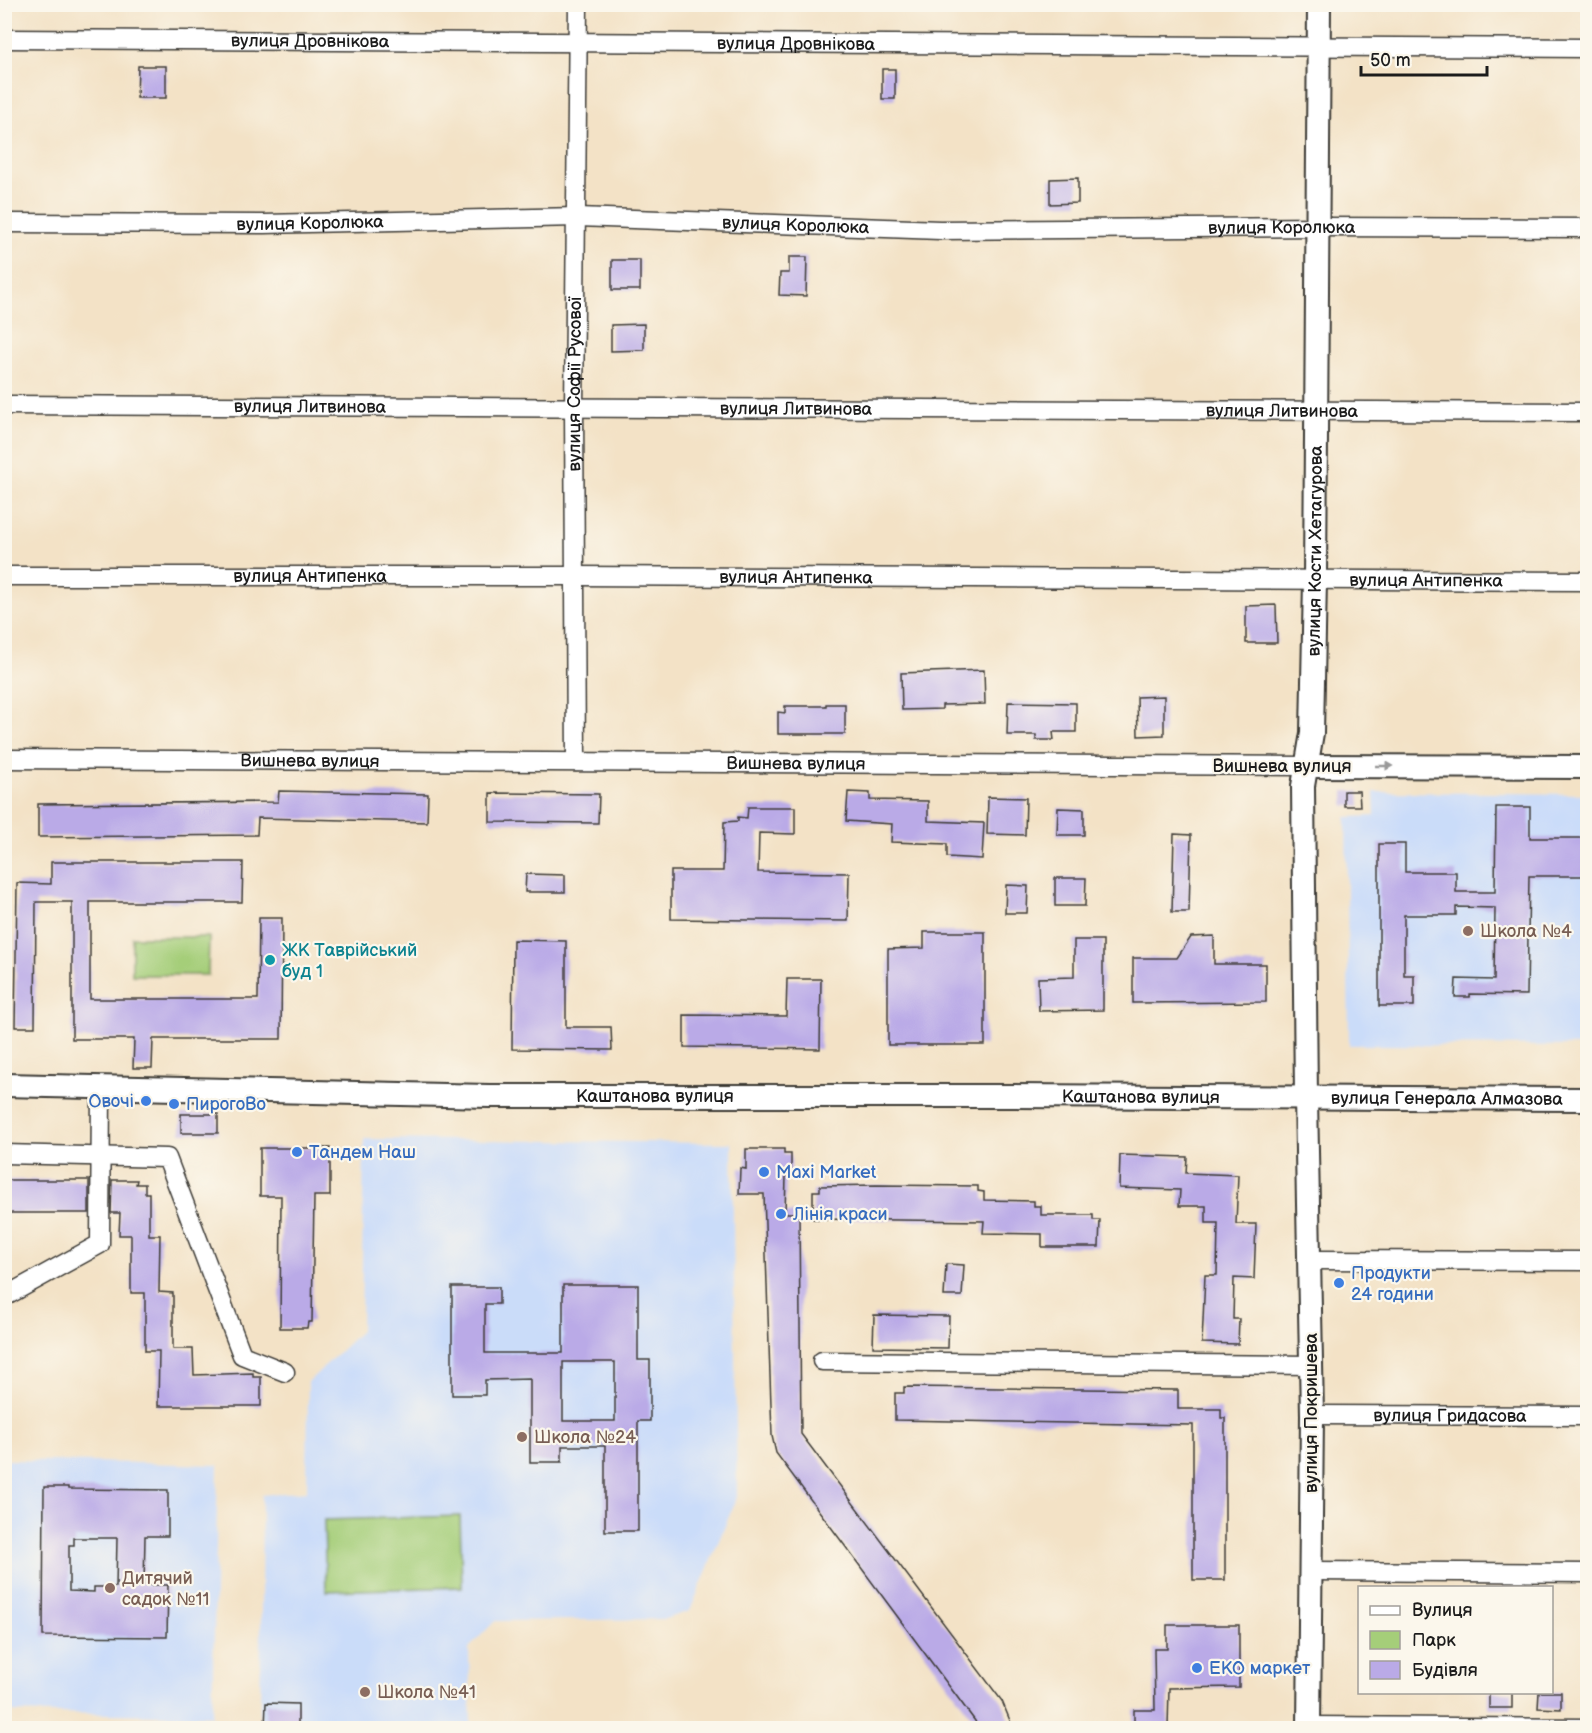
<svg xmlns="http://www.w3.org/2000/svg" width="1592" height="1733" viewBox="0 0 1592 1733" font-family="'Balsamiq Sans',sans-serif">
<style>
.built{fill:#cadcf9}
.green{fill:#a5ce79;stroke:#60754a;stroke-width:1.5}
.building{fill:#baaae7;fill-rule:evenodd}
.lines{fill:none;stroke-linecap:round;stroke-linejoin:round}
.minor-casing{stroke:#3c3a36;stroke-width:21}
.tertiary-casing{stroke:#3c3a36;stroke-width:26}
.minor{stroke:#fff;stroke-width:18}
.tertiary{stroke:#fff;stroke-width:22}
.oneway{fill:#999}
.education-dot{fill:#8d6e63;stroke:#fbf7ec;stroke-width:2}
.culture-dot{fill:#0f9aa8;stroke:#fbf7ec;stroke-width:2}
.shop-dot{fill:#3f7fe0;stroke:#fbf7ec;stroke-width:2}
.labels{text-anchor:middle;stroke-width:4.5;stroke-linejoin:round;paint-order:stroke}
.street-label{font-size:18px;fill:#1c1c1c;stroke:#fbf7ec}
.education-label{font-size:18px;fill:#785e54;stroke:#fbf7ec;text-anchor:start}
.culture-label{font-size:18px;fill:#0d838f;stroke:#fbf7ec;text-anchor:start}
.shop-label{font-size:18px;fill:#366cbe;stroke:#fbf7ec;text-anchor:start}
</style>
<rect width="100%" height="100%" fill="#fbf7ec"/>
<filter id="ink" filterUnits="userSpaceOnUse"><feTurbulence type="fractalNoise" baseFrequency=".0167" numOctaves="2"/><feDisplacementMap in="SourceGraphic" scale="12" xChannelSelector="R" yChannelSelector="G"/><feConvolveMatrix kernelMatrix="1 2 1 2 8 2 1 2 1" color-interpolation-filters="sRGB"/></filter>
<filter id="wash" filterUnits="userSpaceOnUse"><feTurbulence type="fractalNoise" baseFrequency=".008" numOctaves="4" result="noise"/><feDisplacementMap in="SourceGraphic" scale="24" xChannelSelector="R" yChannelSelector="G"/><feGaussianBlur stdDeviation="1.35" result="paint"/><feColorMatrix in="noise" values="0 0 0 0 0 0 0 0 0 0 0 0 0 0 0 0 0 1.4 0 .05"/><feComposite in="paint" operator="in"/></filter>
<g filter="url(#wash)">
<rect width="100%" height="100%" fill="#f3e2c6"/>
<path class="built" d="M1374 792 1587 794V1046L1349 1045 1346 817 1375 816Z
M364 1139 732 1143 737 1497 690 1611 665 1619 495 1621 469 1648 471 1728H260L262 1495 307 1491 308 1382 361 1331Z
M5 1460 218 1465 212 1716 5 1712Z"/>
<path class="green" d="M132 937H209L208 975H132Z
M460 1516 462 1587 326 1591 324 1520Z"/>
<g id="blocks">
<path class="building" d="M138 66H166V98H137Z
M882 69H895V99H882Z
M1078 178V203L1050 204V179Z
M789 257H807L806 296 779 295 780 273H789Z
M612 260H640V290H612Z
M644 324V350L611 351V325Z
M1276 605 1277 643H1246V606Z
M984 670 985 704 942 705V709L902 710 901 673Z
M1164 696V735L1138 736 1137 697Z
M1008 702 1076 703V732H1053L1054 740H1036V735H1007Z
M826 704H845V734H778V712L785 713V706H826Z
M279 791 428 794 427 822 258 818 257 835 38 837V804L278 802Z
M1344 791H1359L1360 806H1344Z
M848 792 870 793V800L928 801V821L984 823 982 859 947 857V844L891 842 892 824 846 821Z
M490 793 599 794 598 823 490 822Z
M988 797 1026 798 1025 835 987 834Z
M748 807H795V834L759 833 758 872 849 873 848 921 671 919V871H723L724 822 738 821V817L747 818Z
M1496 807H1530V838H1587V876H1529L1527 995 1470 994V997H1455L1456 979 1494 980 1495 908 1456 907V915H1404V975H1414V1006H1379V844H1405V872H1456V892H1495Z
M1058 808 1084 809V835H1057Z
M1174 834 1191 835 1189 912H1172Z
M51 862H243L242 902H90V999H258L259 918H282L281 1039H153L152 1068H133L134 1039H72V902H36L35 1027H15L17 883 51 884Z
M526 874 565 875V892H525Z
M1055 878H1086L1085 906H1055Z
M1006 885 1028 886 1027 913H1005Z
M924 932H985V1045H888V949L924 948Z
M1214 936V964H1266V1002L1133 1003V958H1177L1191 937Z
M513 940 566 941V1027H611L612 1050 512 1049Z
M1074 940H1103V1010L1039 1011 1038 978 1074 977Z
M787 979H821L820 1049 684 1047V1015L786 1016Z
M181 1114H218V1133H181Z
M260 1148H330V1196H314L312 1322H308L307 1328H280L281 1196H260Z
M746 1149H784V1154H791V1176H786L785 1213H799L801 1434 1002 1701 1013 1728H978L975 1721 776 1453 772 1436 764 1194H739L740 1168 746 1169Z
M1120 1155 1187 1157 1186 1173 1238 1175 1236 1224H1256L1254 1279 1234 1278 1233 1319H1239L1238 1344 1202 1343 1205 1275H1217L1218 1223H1206V1206H1179L1180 1190 1119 1188Z
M4 1180H89V1213H4Z
M112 1180H137L136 1184H145V1193H149V1235H160L159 1292 173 1293V1349H193L194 1375 253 1373V1377H261V1406H158L159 1351H145V1293H131V1235H119L120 1213H111Z
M876 1185 978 1186V1191L984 1192V1200L1034 1201V1206H1041V1215H1093V1220H1100L1099 1247H1042V1234L983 1233 984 1221 813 1219V1191H820V1186Z
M946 1264 964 1265 962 1296H944Z
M563 1285H638V1360H650V1421H638V1531H605V1446H562V1462H530V1379L485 1380V1395H452V1287H499V1304H485V1353H563ZM563 1362H615V1421H563Z
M874 1315 949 1316 948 1348 873 1347Z
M904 1387 1178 1390V1409H1221V1418H1225V1580H1193V1425L895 1420V1393H904Z
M44 1487H68V1489L168 1490V1536H145L144 1585H168L167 1637 43 1636ZM74 1538H117L116 1587H94V1592L69 1591V1545H74Z
M1167 1625H1239V1687L1169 1688 1168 1728H1134V1710H1155L1154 1649H1167Z
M1489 1692H1512V1708H1489Z
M1539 1692H1561V1709L1538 1708Z
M266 1703 298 1704V1728H265Z"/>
</g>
</g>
<g filter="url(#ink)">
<use href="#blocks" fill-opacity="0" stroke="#3c3a36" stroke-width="1.5"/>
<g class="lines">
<g class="minor-casing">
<g id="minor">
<path id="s1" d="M4 39 1588 48"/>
<path id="s2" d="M4 223 264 224 578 217 940 230 1317 227 1588 228"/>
<path id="s3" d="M4 405 1588 412"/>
<path id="s4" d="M4 576H574L1588 581"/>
<path id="s5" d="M4 759 1305 766"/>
<path id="s6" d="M576 762 574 408 578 4"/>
<path d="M4 1154 167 1158 242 1355 285 1372"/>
<path d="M1309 1260 1588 1261"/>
<path d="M4 1297 100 1244 101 1087"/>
<path d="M822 1361 1311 1365"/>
<path id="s7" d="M1312 1415 1588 1416"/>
<path d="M1311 1571 1588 1573"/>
<path d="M1309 1726 1588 1728"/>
</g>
</g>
<g class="tertiary-casing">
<g id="tertiary">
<path d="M1305 766 1588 767"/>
<path id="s8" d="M4 1085 489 1096H1003L1588 1099"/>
<path id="s9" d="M1309 1728 1312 1415 1306 1098 1303 786 1312 733 1315 580 1319 4"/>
</g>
</g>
<use href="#minor" class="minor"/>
<use href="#tertiary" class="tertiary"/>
</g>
<defs><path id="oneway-solid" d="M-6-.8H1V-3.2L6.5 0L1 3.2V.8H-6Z" transform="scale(1.5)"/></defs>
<use class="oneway" href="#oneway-solid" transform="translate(1384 766)"/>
</g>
<g class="education-dot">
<circle cx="1468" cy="931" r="6"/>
<circle cx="522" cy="1437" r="6"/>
<circle cx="110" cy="1588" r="6"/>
<circle cx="365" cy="1692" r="6"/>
</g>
<circle class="culture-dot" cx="270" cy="960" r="6"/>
<g class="shop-dot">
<circle cx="146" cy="1101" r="6"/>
<circle cx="174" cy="1104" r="6"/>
<circle cx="297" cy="1152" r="6"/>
<circle cx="764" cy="1172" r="6"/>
<circle cx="781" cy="1214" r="6"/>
<circle cx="1339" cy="1283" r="6"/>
<circle cx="1197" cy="1668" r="6"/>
</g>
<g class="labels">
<g class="street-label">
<text dy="6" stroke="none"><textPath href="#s1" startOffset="306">вулиця Дровнікова</textPath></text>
<text dy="6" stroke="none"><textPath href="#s1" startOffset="792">вулиця Дровнікова</textPath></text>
<text dy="6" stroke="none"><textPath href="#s2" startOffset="306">вулиця Королюка</textPath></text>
<text dy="6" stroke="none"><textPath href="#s2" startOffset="792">вулиця Королюка</textPath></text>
<text dy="6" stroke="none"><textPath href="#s2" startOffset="1278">вулиця Королюка</textPath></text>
<text dy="6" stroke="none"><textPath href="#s6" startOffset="378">вулиця Софії Русової</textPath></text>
<text dy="6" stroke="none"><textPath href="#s3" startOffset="306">вулиця Литвинова</textPath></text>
<text dy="6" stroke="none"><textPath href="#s3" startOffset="792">вулиця Литвинова</textPath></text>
<text dy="6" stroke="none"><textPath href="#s3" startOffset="1278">вулиця Литвинова</textPath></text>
<text dy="6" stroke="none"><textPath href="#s9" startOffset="1178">вулиця Кости Хетагурова</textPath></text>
<text dy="6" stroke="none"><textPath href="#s4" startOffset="306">вулиця Антипенка</textPath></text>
<text dy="6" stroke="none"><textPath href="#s4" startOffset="792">вулиця Антипенка</textPath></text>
<text dy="6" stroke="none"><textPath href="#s4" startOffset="1422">вулиця Антипенка</textPath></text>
<text dy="6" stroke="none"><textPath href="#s5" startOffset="306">Вишнева вулиця</textPath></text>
<text dy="6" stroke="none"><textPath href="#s5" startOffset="792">Вишнева вулиця</textPath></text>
<text x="1282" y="772">Вишнева вулиця</text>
<text dy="6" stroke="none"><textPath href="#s8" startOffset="651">Каштанова вулиця</textPath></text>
<text dy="6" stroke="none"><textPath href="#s8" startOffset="1137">Каштанова вулиця</textPath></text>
<text dy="6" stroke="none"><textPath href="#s8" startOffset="1443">вулиця Генерала Алмазова</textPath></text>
<text transform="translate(1311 1413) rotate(-90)" y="6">вулиця Покришева</text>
<text dy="6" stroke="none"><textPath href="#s7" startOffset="138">вулиця Гридасова</textPath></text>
</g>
<g class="education-label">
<text x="1480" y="937">Школа №4</text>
<text x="534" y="1443">Школа №24</text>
<text x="122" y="1584">Дитячий<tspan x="122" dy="21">садок №11</tspan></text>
<text x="377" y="1698">Школа №41</text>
</g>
<g class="culture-label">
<text x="282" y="956">ЖК Таврійський<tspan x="282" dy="21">буд 1</tspan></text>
</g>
<g class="shop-label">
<text x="134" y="1107" text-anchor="end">Овочі</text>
<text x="186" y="1110">ПирогоВо</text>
<text x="309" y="1158">Тандем Наш</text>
<text x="776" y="1178">Maxi Market</text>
<text x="793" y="1220">Лінія краси</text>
<text x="1351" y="1279">Продукти<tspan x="1351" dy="21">24 години</tspan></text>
<text x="1209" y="1674">ЕКО маркет</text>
</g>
</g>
<rect width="1592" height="1733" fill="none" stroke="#fbf7ec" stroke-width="24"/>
<rect x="1358" y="1586" width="195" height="108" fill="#fbf7ec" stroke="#a29f99" stroke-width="1.5"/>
<rect x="1370" y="1606" width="30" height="9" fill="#ffffff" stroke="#a29f99" stroke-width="1.5"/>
<text x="1412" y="1616" font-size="18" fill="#1c1c1c">Вулиця</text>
<rect x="1370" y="1631" width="30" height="18" fill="#a5ce79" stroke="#a29f99" stroke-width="1.5"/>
<text x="1412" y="1646" font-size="18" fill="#1c1c1c">Парк</text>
<rect x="1370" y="1661" width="30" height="18" fill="#baaae7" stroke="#a29f99" stroke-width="1.5"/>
<text x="1412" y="1676" font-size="18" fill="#1c1c1c">Будівля</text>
<path d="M1361 66v9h126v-9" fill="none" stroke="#1c1c1c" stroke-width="3"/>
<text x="1370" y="66" font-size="18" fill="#1c1c1c" stroke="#fbf7ec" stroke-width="4.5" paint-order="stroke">50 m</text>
</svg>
